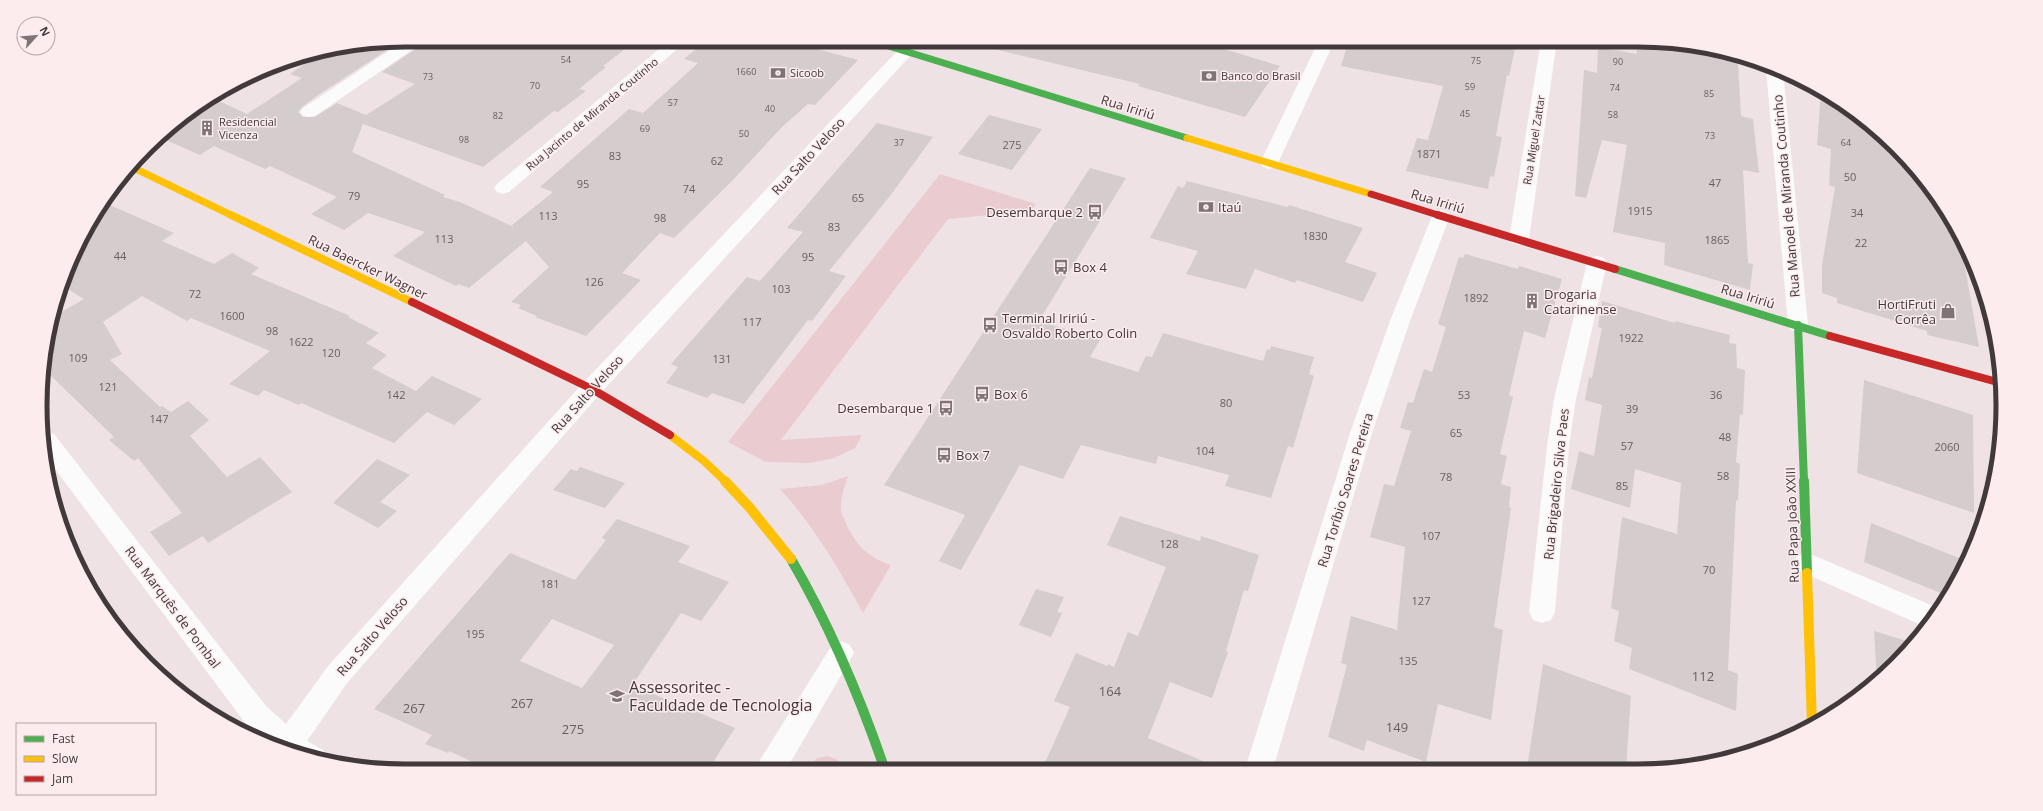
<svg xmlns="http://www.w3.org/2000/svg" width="2043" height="811" viewBox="0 0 2043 811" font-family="'Open Sans',sans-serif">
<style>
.green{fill:#eaccd0}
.building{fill:#d5ccce;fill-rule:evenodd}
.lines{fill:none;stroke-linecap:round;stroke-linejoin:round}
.street{fill:#fcfbfb;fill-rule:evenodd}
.fast-far2{stroke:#4caf50;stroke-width:7}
.fast-far1{stroke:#4caf50;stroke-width:8}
.fast{stroke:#4caf50;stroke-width:10}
.slow-far2{stroke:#ffc107;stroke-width:7}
.slow-far1{stroke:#ffc107;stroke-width:8}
.slow{stroke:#ffc107;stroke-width:10}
.jam-far1{stroke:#c62828;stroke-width:7}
.jam{stroke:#c62828;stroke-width:8}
.labels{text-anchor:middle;stroke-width:3;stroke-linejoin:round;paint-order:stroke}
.far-number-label{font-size:9px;fill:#675e60}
.far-poi-label{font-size:11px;fill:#41393a;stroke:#fcecee;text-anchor:start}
.far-street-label{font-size:11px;fill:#41393a;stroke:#fcecee}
.number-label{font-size:11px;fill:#675e60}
.street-label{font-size:13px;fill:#41393a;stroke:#fcecee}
.poi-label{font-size:13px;fill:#41393a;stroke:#fcecee;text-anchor:start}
.near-number-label{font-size:13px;fill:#675e60}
.near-poi-label{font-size:16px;fill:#41393a;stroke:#fcecee;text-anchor:start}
.rim{fill:none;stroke:#41393a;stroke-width:5}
</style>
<rect width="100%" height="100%" fill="#eee2e4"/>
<path class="green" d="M940 174 1036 204 1031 211 948 219 781 440 862 435 855 448 834 458 810 463 766 462 728 442Z
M848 476C845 486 840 498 841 510 841 513 844 518 845 521 854 543 868 558 891 565L863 613C839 569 814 526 780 489L822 485Z
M828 756 838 760 843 770H807L817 758Z"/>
<path class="building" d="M425 40H637L603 66 606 67 579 89 586 91 558 112 554 111 483 167 363 124 352 152 445 195 443 197 460 202 514 227 512 225 553 192 540 187 629 109 643 113 698 63 684 59 707 40H783L858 60 815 105 808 104 782 127 731 182 674 238 660 233 622 273 641 280 586 336 535 317 537 316 518 308 521 305 511 302 549 267 526 241 469 288 458 284 456 286 393 256 425 232 368 213 344 230 311 214 337 197 270 166 265 169 214 146 200 155 159 137 172 125 217 100 247 114 302 78 290 74 316 56 320 58 328 53 401 41 318 95 302 107 298 112 303 117H315L337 103 366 115 415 84 382 72 423 44Z
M995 40H1194L1280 66 1245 117 1138 86 1140 84 994 49Z
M1349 40H1517L1509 76 1507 75 1496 136 1502 137 1494 177 1490 176 1488 189 1406 171 1417 138 1428 140 1443 86 1341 66Z
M1635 40 1721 51V60L1738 63 1741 116 1753 119 1759 173 1743 170 1748 263 1753 264 1750 290 1664 265 1665 243 1613 232 1627 145 1602 140 1586 198 1575 196 1584 70 1597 73 1598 47 1637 54Z
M1821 91 1860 116 1912 165 1954 223 1972 263 1964 261 1979 347 1927 335V331L1837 303V298L1822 293V265L1835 187 1829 185 1831 149 1817 145Z
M989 115 1042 129 1012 170 958 154Z
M877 123 933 137 890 196 829 271 846 276 812 321 808 320 744 404 712 393 707 398 666 383 678 367 671 364 747 277 760 281 803 232 787 228Z
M1090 168 1126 178 1039 321 1100 340 1090 357 1138 372 1146 356 1152 357 1163 333 1263 361 1267 349 1270 350 1271 346 1314 357 1309 374 1314 376 1293 448 1288 446 1271 498 1225 486 1229 475 1158 456 1156 464 1081 445 1063 479 1020 465 961 570 939 561 965 515 884 485Z
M1187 181 1287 207 1289 205 1363 228 1345 262 1377 273 1363 302 1297 280 1295 283 1255 269 1246 289 1186 274 1198 251 1150 238 1178 186 1183 188Z
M105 203 174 233 162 241 214 264 232 253 259 268 251 274 350 316 348 317 379 333 366 343 387 355 372 368 416 391 432 376 482 399 454 425 427 412 394 443 301 403 299 405 264 390 258 396 229 384 270 351 191 318 187 321 142 296 103 322 122 354 110 360 160 407 162 406 171 412 188 401 209 420 190 436 227 477 260 457 292 492 208 543 203 536 169 556 150 532 182 513 138 458 134 461 109 440 114 437 44 369 43 358 53 317 84 299 61 285 89 223Z
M1465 254 1518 269 1519 266 1562 279 1545 338 1524 331 1509 395 1513 397 1500 454 1507 456 1501 484 1511 487 1509 507 1511 508 1494 627 1503 630 1491 720 1438 704 1426 762 1367 740 1364 751 1328 737 1347 665 1341 663 1351 616 1397 630 1405 547 1370 537 1384 484 1394 486 1411 431 1400 428 1408 402 1413 403 1424 369 1432 372 1446 327 1438 324 1459 257 1463 258Z
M1602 301 1675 323V321L1730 335 1729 343 1736 344 1737 368 1745 370 1743 415 1740 414 1736 462 1740 464 1738 501 1736 500 1728 670 1738 674 1736 711 1629 669 1632 648 1614 641 1619 611 1611 608 1622 517 1677 534 1681 483 1635 469 1630 508 1571 489 1579 451 1594 456 1602 405 1585 400 1589 377 1592 378 1602 328 1598 327Z
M1864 380 1973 415 1974 513 1857 473Z
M377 459 410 475 380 502 397 511 378 528 333 503Z
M580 467 625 483 605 508 553 490 571 469 577 471Z
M1120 516 1200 541 1201 536 1259 555 1248 591 1244 590 1226 651 1228 652 1212 698 1170 682 1148 738 1222 769H1042L1070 707 1054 701 1076 653 1107 666 1108 664 1114 667 1128 632 1138 636 1166 567 1107 545Z
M617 519 690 546 678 562 729 582 701 621 681 613 633 684 694 713 695 711 735 728 708 770 492 771 449 751 448 753 425 744 432 735 374 709 510 553 575 580 606 540 602 538ZM552 619 614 645 582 688 520 661Z
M1871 523 1959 558 1958 580 1948 596 1864 562Z
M1036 589 1064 597 1057 612 1062 613 1051 637 1019 625Z
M1874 631 1910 642 1877 681Z
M1543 664 1631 696 1626 768H1527Z"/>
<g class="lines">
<path class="street" d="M405 40H424L422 43 315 116 309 117 303 116 300 112 303 108Z
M670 40H688L509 192 503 194 497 192 494 188 497 184Z
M1319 40H1335L1278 163 1275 167 1269 169 1263 167 1260 163Z
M1541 40H1557L1529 239 1526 243 1519 245 1512 243 1509 239Z
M905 47 911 49 913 52 911 55 599 395 347 683 307 741 323 750 326 761 311 758 265 741 246 724 46 457V431L54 434 266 706 286 724 329 665 583 383 899 49Z
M1767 66 1783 71 1808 325 1805 330 1798 332 1791 330 1788 325 1766 68Z
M1441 210 1448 212 1450 216 1410 321 1373 430 1273 769H1245L1351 430 1390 321 1432 216 1434 212Z
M1597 256 1604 258 1607 263 1576 399 1569 446 1555 612 1551 620 1542 623 1533 620 1529 612 1547 446 1554 399 1587 263 1590 258Z
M1806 553 1815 556 1938 608 1923 626 1921 625 1797 570 1794 563 1797 556Z
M841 641 850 645 854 653 786 770H756L760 760 832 645Z"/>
<path class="fast-far2" d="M869 40 1187 138"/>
<path class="fast-far1" d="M1615 269 1830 336
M1798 325 1804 482"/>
<path class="fast" d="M1804 481 1807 573
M791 559C830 626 860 697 885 770"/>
<path class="slow-far2" d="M1187 138 1371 194
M134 168 233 216"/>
<path class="slow-far1" d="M231 215 412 302
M670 435 704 461 726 482"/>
<path class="slow" d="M725 481 750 508 791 559
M1807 573 1812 725"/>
<path class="jam-far1" d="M1371 194 1441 216"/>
<path class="jam" d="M1438 215 1615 269
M412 302 592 389 670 435
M1830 336 2001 383"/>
</g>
<defs>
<g id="bank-bare" transform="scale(1.2)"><path d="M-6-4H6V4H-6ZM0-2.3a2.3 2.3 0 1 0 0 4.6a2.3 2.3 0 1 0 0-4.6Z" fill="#7e7476" stroke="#fcecee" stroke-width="2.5" paint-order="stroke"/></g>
<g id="building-bare" transform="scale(1.2)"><path d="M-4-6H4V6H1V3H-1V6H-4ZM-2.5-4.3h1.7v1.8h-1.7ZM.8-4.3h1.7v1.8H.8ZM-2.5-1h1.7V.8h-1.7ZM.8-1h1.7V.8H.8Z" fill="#7e7476" stroke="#fcecee" stroke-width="2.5" paint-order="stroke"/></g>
<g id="bus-bare" transform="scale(1.2)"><path d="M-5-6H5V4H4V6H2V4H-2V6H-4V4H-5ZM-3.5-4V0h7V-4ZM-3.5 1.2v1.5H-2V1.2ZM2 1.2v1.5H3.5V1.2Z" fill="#7e7476" stroke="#fcecee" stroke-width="2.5" paint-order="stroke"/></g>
<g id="shop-bare" transform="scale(1.2)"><path d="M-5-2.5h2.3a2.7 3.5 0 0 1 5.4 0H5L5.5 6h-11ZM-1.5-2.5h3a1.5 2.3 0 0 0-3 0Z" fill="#7e7476" stroke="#fcecee" stroke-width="2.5" paint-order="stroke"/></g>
<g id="school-bare" transform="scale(1.2)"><path d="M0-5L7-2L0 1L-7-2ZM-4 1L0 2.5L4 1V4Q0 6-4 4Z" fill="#7e7476" stroke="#fcecee" stroke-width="2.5" paint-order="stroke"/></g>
</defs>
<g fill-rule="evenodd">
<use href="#bank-bare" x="778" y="73"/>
<use href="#bank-bare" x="1209" y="76"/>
<use href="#building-bare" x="207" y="128"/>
<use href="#bank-bare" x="1206" y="207"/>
<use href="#bus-bare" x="1095" y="212"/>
<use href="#bus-bare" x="1061" y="267"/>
<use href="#building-bare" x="1532" y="301"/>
<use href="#shop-bare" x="1948" y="311"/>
<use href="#bus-bare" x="990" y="325"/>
<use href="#bus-bare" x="982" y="394"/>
<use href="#bus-bare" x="946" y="408"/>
<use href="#bus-bare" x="944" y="455"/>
<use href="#school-bare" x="617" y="696"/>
</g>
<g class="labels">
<g class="far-number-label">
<text x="566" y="63">54</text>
<text x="1476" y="64">75</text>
<text x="1618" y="65">90</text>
<text x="746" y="75">1660</text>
<text x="428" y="80">73</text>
<text x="535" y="89">70</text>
<text x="1470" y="90">59</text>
<text x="1615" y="91">74</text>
<text x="1709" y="97">85</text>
<text x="673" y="106">57</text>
<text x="770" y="112">40</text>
<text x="1465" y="117">45</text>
<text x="1613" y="118">58</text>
<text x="498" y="119">82</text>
<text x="645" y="132">69</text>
<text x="744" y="137">50</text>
<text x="1710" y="139">73</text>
<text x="464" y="143">98</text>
<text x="899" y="146">37</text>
<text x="1846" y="146">64</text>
</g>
<g class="far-poi-label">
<text x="790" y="77">Sicoob</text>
<text x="1221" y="80">Banco do Brasil</text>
<text x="219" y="126">Residencial<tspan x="219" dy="13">Vicenza</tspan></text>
</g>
<g class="far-street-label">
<text transform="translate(592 114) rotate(-40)" y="4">Rua Jacinto de Miranda Coutinho</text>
<text transform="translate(1534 140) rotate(-81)" y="4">Rua Miguel Zattar</text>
</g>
<g class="number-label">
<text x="1012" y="149">275</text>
<text x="1429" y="158">1871</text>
<text x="615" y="160">83</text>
<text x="717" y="165">62</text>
<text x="1850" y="181">50</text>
<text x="1715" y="187">47</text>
<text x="583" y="188">95</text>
<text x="689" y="193">74</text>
<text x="354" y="200">79</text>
<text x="858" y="202">65</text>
<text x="1640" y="215">1915</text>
<text x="1857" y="217">34</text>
<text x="548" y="220">113</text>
<text x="660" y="222">98</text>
<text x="834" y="231">83</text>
<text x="1315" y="240">1830</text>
<text x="444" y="243">113</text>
<text x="1717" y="244">1865</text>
<text x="1861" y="247">22</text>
<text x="120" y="260">44</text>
<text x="808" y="261">95</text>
<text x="594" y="286">126</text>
<text x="781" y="293">103</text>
<text x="195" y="298">72</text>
<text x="1476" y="302">1892</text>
<text x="232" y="320">1600</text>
<text x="752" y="326">117</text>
<text x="272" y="335">98</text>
<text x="1631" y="342">1922</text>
<text x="301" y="346">1622</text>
<text x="331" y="357">120</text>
<text x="78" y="362">109</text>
<text x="722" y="363">131</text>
<text x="108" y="391">121</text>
<text x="396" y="399">142</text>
<text x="1464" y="399">53</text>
<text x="1716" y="399">36</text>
<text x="1226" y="407">80</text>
<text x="1632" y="413">39</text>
<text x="159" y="423">147</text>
<text x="1456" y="437">65</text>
<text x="1725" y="441">48</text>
<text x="1627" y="450">57</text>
<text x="1947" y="451">2060</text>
<text x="1205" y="455">104</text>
<text x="1723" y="480">58</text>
<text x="1446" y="481">78</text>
<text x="1622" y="490">85</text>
<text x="1431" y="540">107</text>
<text x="1169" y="548">128</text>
<text x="1709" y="574">70</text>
<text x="550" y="588">181</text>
<text x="1421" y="605">127</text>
<text x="475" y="638">195</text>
<text x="1408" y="665">135</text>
</g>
<g class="street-label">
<text transform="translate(1128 107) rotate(17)" y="5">Rua Iririú</text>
<text transform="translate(808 156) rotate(-47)" y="5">Rua Salto Veloso</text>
<text transform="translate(1786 196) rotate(-95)" y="5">Rua Manoel de Miranda Coutinho</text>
<text transform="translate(1438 201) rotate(17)" y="5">Rua Iririú</text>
<text transform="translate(368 267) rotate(26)" y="5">Rua Baercker Wagner</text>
<text transform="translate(1748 296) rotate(17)" y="5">Rua Iririú</text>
<text transform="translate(587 394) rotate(-48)" y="5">Rua Salto Veloso</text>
<text transform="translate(1556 484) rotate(-84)" y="5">Rua Brigadeiro Silva Paes</text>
<text transform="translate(1345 490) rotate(-73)" y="5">Rua Toríbio Soares Pereira</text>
<text transform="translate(1792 525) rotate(-92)" y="5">Rua Papa João XXIII</text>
<text transform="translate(173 607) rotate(53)" y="5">Rua Marquês de Pombal</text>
<text transform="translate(372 636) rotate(-49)" y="5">Rua Salto Veloso</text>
</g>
<g class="poi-label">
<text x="1218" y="212">Itaú</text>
<text x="1083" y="217" text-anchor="end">Desembarque 2</text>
<text x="1073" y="272">Box 4</text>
<text x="1544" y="299">Drogaria<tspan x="1544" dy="15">Catarinense</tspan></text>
<text x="1936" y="309" text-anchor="end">HortiFruti<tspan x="1936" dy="15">Corrêa</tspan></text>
<text x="1002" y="323">Terminal Iririú -<tspan x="1002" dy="15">Osvaldo Roberto Colin</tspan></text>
<text x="994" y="399">Box 6</text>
<text x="934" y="413" text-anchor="end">Desembarque 1</text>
<text x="956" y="460">Box 7</text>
</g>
<g class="near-number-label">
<text x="1703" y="681">112</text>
<text x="1110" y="696">164</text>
<text x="522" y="708">267</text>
<text x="414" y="713">267</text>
<text x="1397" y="732">149</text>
<text x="573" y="734">275</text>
</g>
<g class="near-poi-label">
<text x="629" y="693">Assessoritec -<tspan x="629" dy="18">Faculdade de Tecnologia</tspan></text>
</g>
</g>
<path d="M0 0H2043V811H0ZM405 47H1638A358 358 0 0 1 1996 405V406A358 358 0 0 1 1638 764H405A358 358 0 0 1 47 406V405A358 358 0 0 1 405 47Z" fill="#fcecee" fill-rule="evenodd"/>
<path class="rim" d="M405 47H1638A358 358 0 0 1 1996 405V406A358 358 0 0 1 1638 764H405A358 358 0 0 1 47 406V405A358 358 0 0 1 405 47Z"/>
<rect x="16" y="723" width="140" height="72" fill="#fcecee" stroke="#b1a4a6"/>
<rect x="24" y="736" width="20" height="6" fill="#4caf50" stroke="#b1a4a6"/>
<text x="52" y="743" font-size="12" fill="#41393a">Fast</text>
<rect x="24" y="756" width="20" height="6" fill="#ffc107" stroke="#b1a4a6"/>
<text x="52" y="763" font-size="12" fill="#41393a">Slow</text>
<rect x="24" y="776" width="20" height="6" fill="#c62828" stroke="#b1a4a6"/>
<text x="52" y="783" font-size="12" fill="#41393a">Jam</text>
<g transform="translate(36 36) rotate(63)"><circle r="19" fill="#fcecee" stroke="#b1a4a6"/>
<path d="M0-3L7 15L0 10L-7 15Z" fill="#7e7476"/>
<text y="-6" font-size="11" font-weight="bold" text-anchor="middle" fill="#41393a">N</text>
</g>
</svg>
